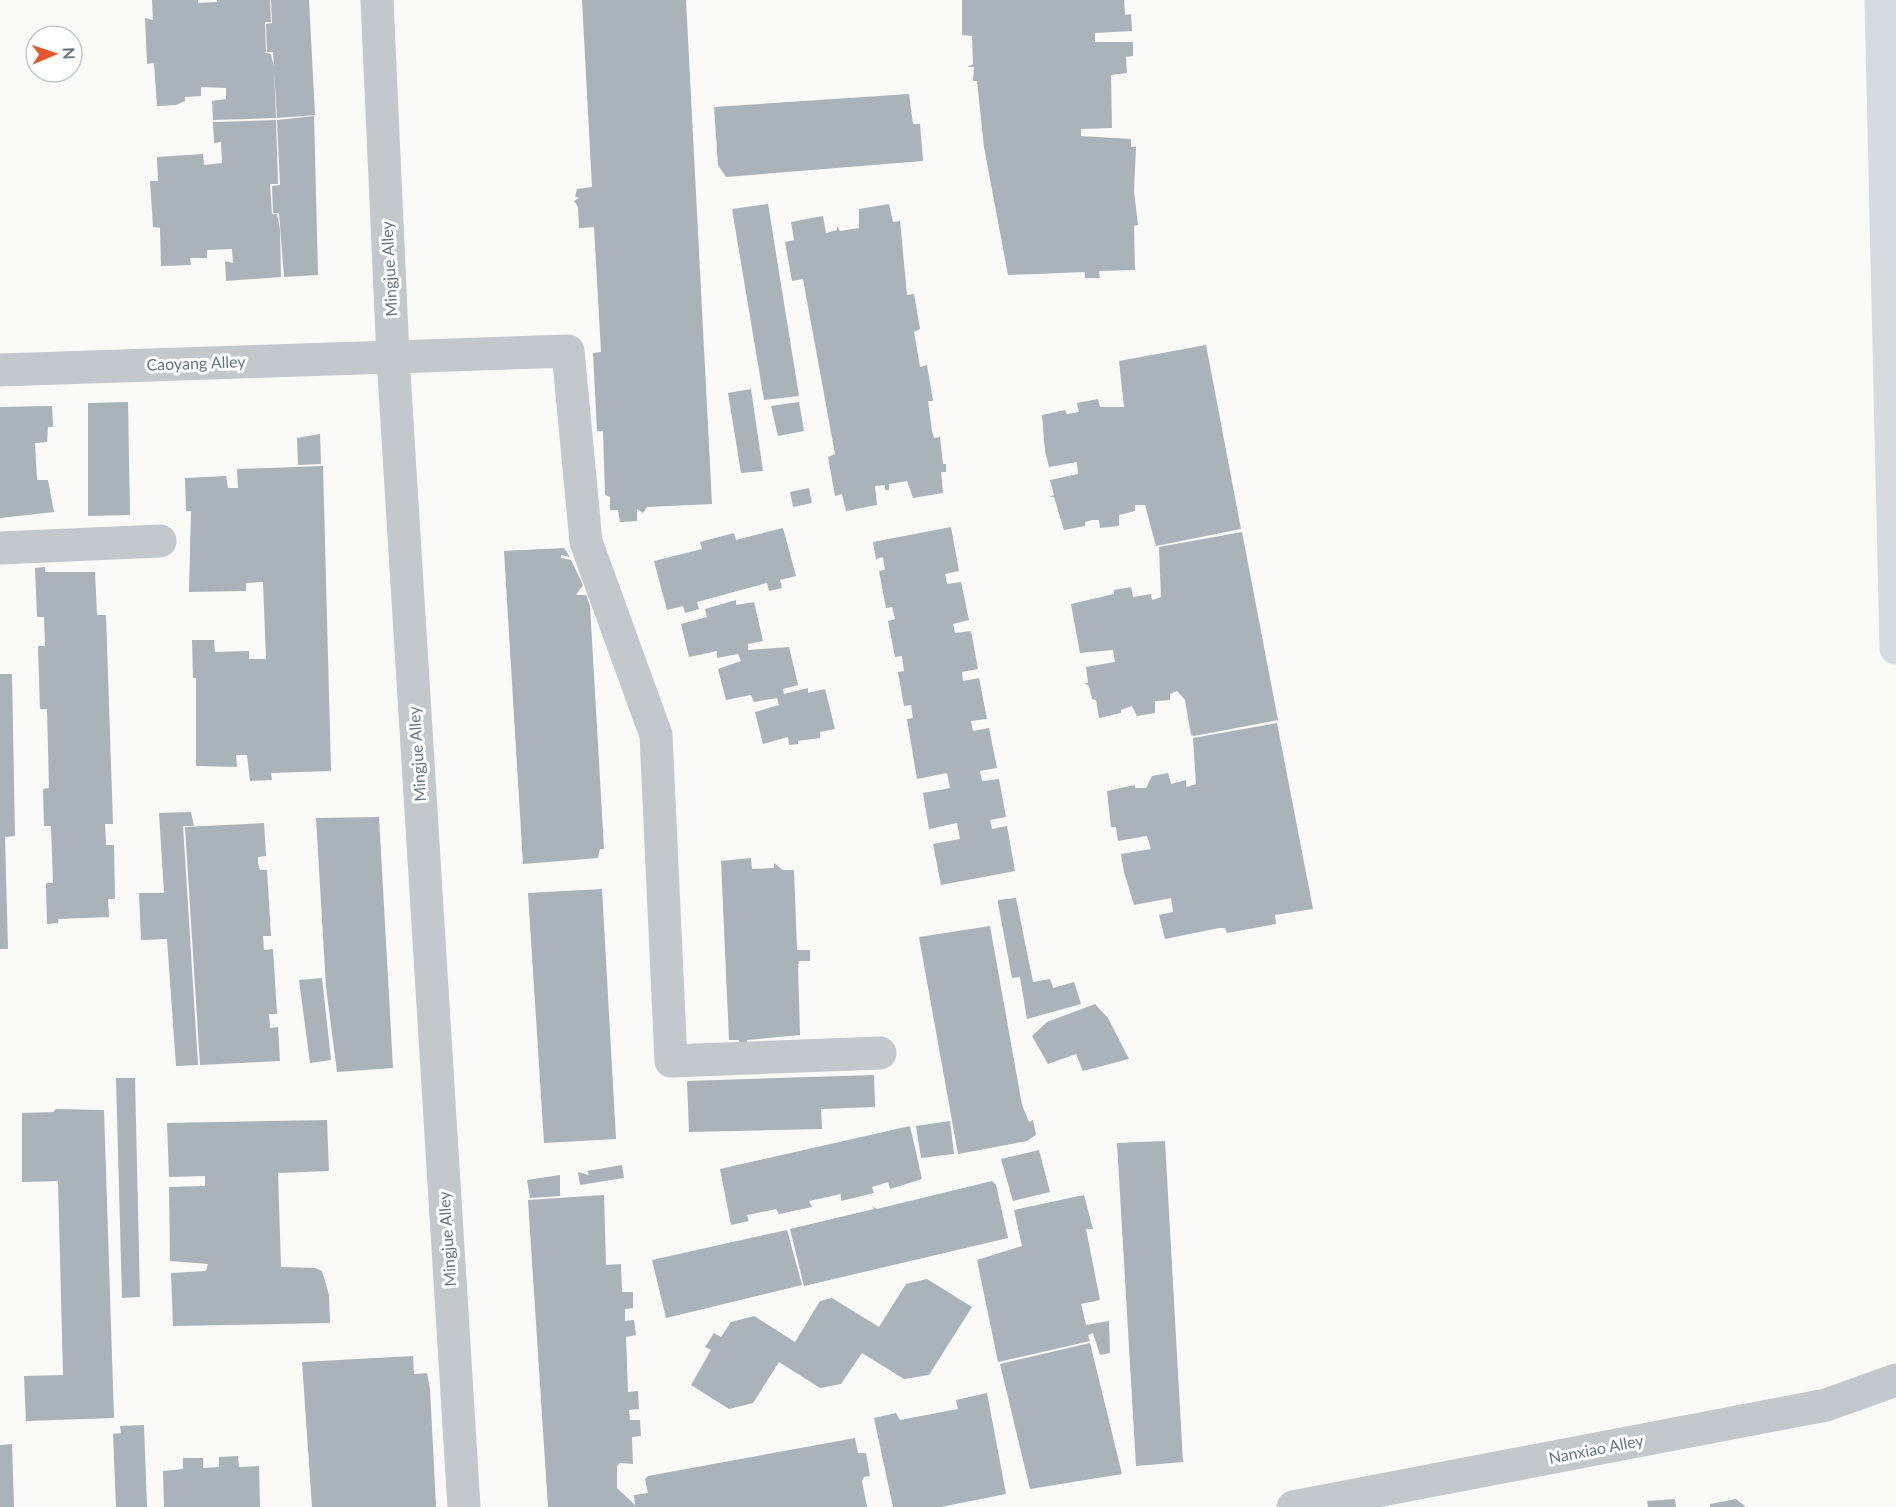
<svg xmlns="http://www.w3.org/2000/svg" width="1896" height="1507" viewBox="0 0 1896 1507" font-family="Lato,sans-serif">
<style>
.building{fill:#aab3b9}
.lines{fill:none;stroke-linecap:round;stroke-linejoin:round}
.minor{stroke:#c3c8cc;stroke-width:33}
.tertiary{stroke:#c3c8cc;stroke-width:33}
.secondary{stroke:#d6dbdf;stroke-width:33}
.labels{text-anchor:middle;stroke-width:6;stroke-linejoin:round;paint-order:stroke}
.street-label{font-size:16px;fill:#657683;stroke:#fff}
</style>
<rect width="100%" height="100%" fill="#fafaf8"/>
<path class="building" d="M152 0H198V3L217 2V0H270L271 22H265L266 52H264L271 54 274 67 276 118 213 120 212 101 226 99V88L201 87V96L185 97V101L176 105 157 106 154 63 147 64 145 18 153 20Z
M271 0H309L315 115 277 118 273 52H267L266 24 272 23Z
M582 0H686L712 504 647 507 643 513 637 509V521L620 522 618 510H610V497L605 495 603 431H597L593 353 601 352 594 227 579 228 578 207 574 201 579 198 575 196 577 189 592 187Z
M962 0H1124L1125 15 1131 14 1132 31 1095 33V42H1133V56L1126 57 1127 73 1111 75 1112 128 1081 129V136L1131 139V147H1136L1134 191 1138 225 1134 226 1135 270 1099 271 1100 278H1085V272L1008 275 984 147 977 81H973L974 67H968L973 64 972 36 962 35Z
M909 94 913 124H920L923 161 726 177 718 165 714 107Z
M314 116 318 275 284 277 279 213H273L272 186 280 185 277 120Z
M276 120 278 184H270L272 214H277L280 230 281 277 226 281 225 261 233 263 232 249 207 250V258H190L191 265 161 266 160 228 153 227 150 181H158L157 157 203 154 204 165 222 163 221 142 214 143 213 122Z
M768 204 799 396 764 400 732 209Z
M889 204 893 222 900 221 907 295 914 294 920 329 914 332 920 367 927 365 933 401H928L932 431 934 438 940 437 943 464H946V472H941L943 493 913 498 907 481 889 484V490H885V485L875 486 877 505 846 511 842 494 835 496 828 457 835 454 803 279 792 281 785 242 794 240 791 222 823 216 826 233 837 230V226L840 231 859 228V209Z
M1206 345 1241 529 1156 546 1145 505H1135V511L1119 515V526L1100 528 1099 520H1092L1085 522V526L1064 530 1054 497H1049L1054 495 1050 480 1078 474 1077 462 1049 467 1045 451 1042 415 1065 410 1067 414 1079 412 1077 403 1098 399 1100 407H1124L1119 361Z
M751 389 763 471 741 473 728 393Z
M128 402 130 515 88 516V403Z
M799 402 804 431 778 436 771 406Z
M52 406 53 427H48L47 442 35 443 37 480H48L54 512 0 518V407Z
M320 434 321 464 298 465 297 438Z
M323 466 331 771 271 773 272 780 250 781 247 755H236L237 767 196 766V678H193L192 640H214L215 652 249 651V659H266L263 582 246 583V591L189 592 191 511H186L185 478 226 476 228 488H238L237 469Z
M809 488 812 503 793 507 790 492Z
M951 527 959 571 945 574 947 584 961 582 969 620 953 624 955 633 971 631 978 669 962 672 963 681 979 678 987 719 971 721 973 731 989 728 997 768 980 771 982 781 999 779 1006 817 990 820 992 829 1007 826 1015 871 941 885 933 844 960 839 957 823 929 829 923 793 950 788 947 773 917 779 907 719 913 718 911 705 904 706 898 672 904 671 902 656 895 657 888 621 895 619 892 607 886 608 879 571 885 570 883 557 876 559 873 542Z
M783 528 796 576 780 580 782 588 769 591 767 583 697 602 699 609 685 613 683 606 667 610 654 561 702 549 700 542 734 533 736 540Z
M1242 532 1278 720 1194 736 1191 735 1185 700 1177 691 1170 694V700L1155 701V713L1137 716 1132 706 1121 710V713L1099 718 1096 700 1092 699 1089 686 1084 683H1088L1086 667 1115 662 1113 650 1080 653 1071 604 1114 594V590L1131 587 1133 597 1151 594 1152 600 1161 597 1159 547Z
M564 548 570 557 561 555V558L571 560 583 585 576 595H586L590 606 604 849H600L598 858 523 864 504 551Z
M45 567V572H95L97 615H106L113 824H105L106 845H114L115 899H108L109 917 58 919V923L47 924 46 883H53L51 826H44L43 789 49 788 47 709H40L38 646H45L44 617H37L35 568Z
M736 600V605L754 602 763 641 748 644V650L789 647 798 685 783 689 784 694 808 688V693L825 689 835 729 820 732V738L798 741V744L789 745 788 737 763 744 755 712 779 705 777 698 754 702 751 695 726 700 718 669 741 661 738 654 717 658V651L689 657 681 624 707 617 705 609Z
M0 674H12L15 836 5 837 8 949H0Z
M1277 723 1313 909 1275 915 1276 924 1227 933 1225 928H1219L1165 939 1159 915 1173 912 1171 898 1134 905 1124 872 1121 854 1151 849 1147 836 1118 841 1116 827H1111L1107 791 1135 785V788H1146L1152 776 1168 773 1171 784 1186 780V787L1196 784 1193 738Z
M191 812 194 826H183L198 1065 176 1066 167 939 141 940 139 893H164L159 813Z
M379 817 393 1068 337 1072 326 987 316 818Z
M264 823 266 856 258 857V863L260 870H267L271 936H263L264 950 273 949 277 1014H269L270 1028 278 1027 280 1061 200 1065 185 827Z
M751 858 752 869 774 868V863L783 870H794L797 950H810V961H799L798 965 800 1035 747 1040V1046L739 1044V1040H729L721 861Z
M602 889 616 1139 544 1143 528 893Z
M1016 898 1033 982 1050 979 1053 988 1074 982 1081 1004 1027 1019 1020 977 1012 978 998 903V900Z
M990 926 1022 1105 1029 1122 1033 1120 1036 1135 1027 1141 958 1154 919 937Z
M322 978 331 1060 310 1063 299 980Z
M1095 1004 1108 1018 1129 1059 1083 1071 1076 1054 1048 1064 1032 1036 1047 1022Z
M874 1075 875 1107 821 1109 822 1129 689 1132 687 1081Z
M116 1078H135L140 1297 122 1298Z
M56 1109 104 1110 114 1418 26 1421 24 1376 63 1375 58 1181 22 1182V1113L53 1112Z
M327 1120 329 1171 278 1173 281 1267 315 1268 322 1271 329 1295 330 1323 173 1326 171 1273 206 1271 208 1264 170 1261 169 1187 205 1186V1176L169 1177 167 1123Z
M950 1121 954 1154 921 1158 916 1126Z
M910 1126 922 1179 890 1189 888 1182 872 1187 874 1193 841 1201V1194L809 1201 812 1207 779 1214 776 1209 747 1215 749 1221 731 1225 720 1169Z
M1165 1141 1183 1462 1136 1466 1117 1143Z
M1039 1150 1050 1192 1013 1201 1001 1159Z
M622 1165 624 1178 580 1185 578 1172 589 1175 587 1171Z
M560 1175V1196L530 1198 527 1180Z
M992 1181 996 1185 1008 1238 804 1286 790 1229 874 1209 872 1206 877 1209Z
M604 1195 606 1265 621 1264 622 1292H633V1308L625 1309V1321L634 1320 636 1335 626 1337 628 1392 638 1391 639 1409 629 1410 630 1420H640L641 1436 632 1437 633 1464 620 1463 617 1466V1488L635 1505 634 1495 648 1493 645 1479 648 1476 855 1438 858 1453H866L870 1476 864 1477 862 1481 867 1507H548L528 1200Z
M1084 1195 1093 1229H1086L1100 1300 1081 1304 1086 1325 1109 1321 1110 1353 1100 1355 1093 1333 1088 1335 1090 1341 998 1362 977 1260 1022 1246 1014 1210Z
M787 1230 802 1285 666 1318 652 1260Z
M927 1279 972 1307 929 1375 904 1379 862 1353 841 1384 820 1388 779 1362 753 1403 729 1409 691 1385 711 1350 705 1347 714 1333 721 1337 731 1322 754 1316 795 1342 820 1301 832 1298 879 1327 906 1284Z
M1090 1343 1122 1474 1030 1489 1000 1364Z
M413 1356 414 1374 427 1373 430 1389 436 1507H312L302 1362Z
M987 1393 1006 1494 941 1507H893L874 1418 896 1413 900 1420 958 1409 956 1400Z
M144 1425 147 1507H116L113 1434 121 1433 120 1426Z
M12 1444 14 1507H0V1445Z
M238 1456 239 1467 259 1466 260 1507H164L163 1471 183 1469V1458H203V1468L219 1467V1457Z
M1675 1499 1676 1507H1648L1647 1501Z
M1736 1499 1746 1507H1710V1504Z"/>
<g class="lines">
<path class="minor" d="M393 357 568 351 586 542 656 735 671 1061 880 1053
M0 548 160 541"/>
<path class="tertiary" d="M377 0 393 357 464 1507
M0 370 393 357
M1293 1507 1826 1405 1896 1380"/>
<path class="secondary" d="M1881 0 1896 648"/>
</g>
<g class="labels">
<g class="street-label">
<text transform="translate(389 269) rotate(-93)" y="6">Mingjue Alley</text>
<text transform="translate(196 363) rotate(-2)" y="6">Caoyang Alley</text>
<text transform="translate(417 754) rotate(-94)" y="6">Mingjue Alley</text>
<text transform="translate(447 1239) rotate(-94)" y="6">Mingjue Alley</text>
<text transform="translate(1596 1449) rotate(-11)" y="6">Nanxiao Alley</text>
</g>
</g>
<g transform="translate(54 54) rotate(88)"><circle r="28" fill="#ffffff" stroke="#c1c8cd" stroke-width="1.5"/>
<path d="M0-4.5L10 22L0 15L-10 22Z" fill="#e4572e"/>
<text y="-9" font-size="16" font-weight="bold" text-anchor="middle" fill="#657683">N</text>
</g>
</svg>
